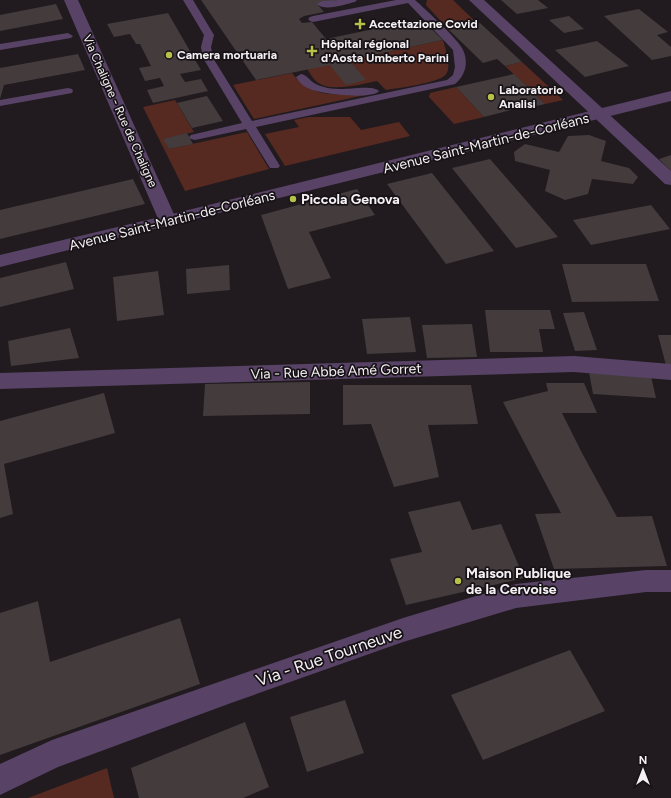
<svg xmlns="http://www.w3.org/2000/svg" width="671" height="798" viewBox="0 0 671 798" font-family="Figtree,sans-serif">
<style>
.green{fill:#572a21}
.building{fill:#433b3c}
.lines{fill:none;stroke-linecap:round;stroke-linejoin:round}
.service{fill:#584367;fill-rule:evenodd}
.minor{fill:#584367;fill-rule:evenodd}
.tertiary{fill:#584367;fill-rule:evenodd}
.poi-dot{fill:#b6c149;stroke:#171216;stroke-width:1.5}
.labels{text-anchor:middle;stroke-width:3.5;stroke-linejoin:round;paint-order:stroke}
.far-poi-label{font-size:12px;font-weight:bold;fill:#f4f0f3;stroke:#171216;text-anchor:start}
.far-street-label{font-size:12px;fill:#f4f0f3;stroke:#171216}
.street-label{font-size:14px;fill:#f4f0f3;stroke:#171216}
.poi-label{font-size:14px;font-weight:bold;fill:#f4f0f3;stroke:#171216;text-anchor:start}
.near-street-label{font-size:17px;fill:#f4f0f3;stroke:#171216}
</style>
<rect width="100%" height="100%" fill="#211b1f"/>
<path class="green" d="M427 0H453L478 24 449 30 426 5Z
M443 40C445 48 452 67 446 74 440 83 398 88 386 90L377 81C362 84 331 93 317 82 313 79 310 73 307 69Z
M522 62 563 100 545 104 505 66Z
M292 73C312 98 334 95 364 93L365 95 254 119 233 85Z
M456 87 484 117 454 124 429 97 430 93Z
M175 100 194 132 164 139 169 149 247 132 269 169 185 191 143 107Z
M309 117H350L361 130 399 122 410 136 285 166 265 134 299 127 294 120Z
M107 768 114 798H28Z"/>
<path class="building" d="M201 0H334L335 1 318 5 324 12 304 16 299 19 302 23 312 22 326 39 421 19 443 40 349 60 366 80 346 85 330 65 256 80Z
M501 0H538L548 8 517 14Z
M56 4 63 19 0 31V15Z
M639 9 668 32 657 35 671 47V56L652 60 604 16Z
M168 13 201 70 180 74 185 82 201 79 208 91 153 103 147 90 164 86 160 78 145 81 139 68 151 66 140 44H136L130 34 114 37 107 24Z
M569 16 584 29 564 33 549 20Z
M480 23 522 62 505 66 497 59 483 63 449 30Z
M597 41 629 66 585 77 555 50Z
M78 54 85 70 4 85 0 99V68Z
M514 74 545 104 528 108 526 106 484 117 456 87Z
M207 96 223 121 192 128 177 103Z
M187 133 193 144 169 149 163 139Z
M589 135 606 141 601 161 629 168 638 177 633 184 592 179 588 194 565 200 545 191 550 170 515 161 514 152 525 144 559 152 568 136Z
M671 155V171L659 159Z
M490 159 558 237 516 248 452 168Z
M432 173 494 251 446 264 387 184Z
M133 179 145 204 0 239V210Z
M357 189 375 215 309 232 331 278 288 289 261 215Z
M651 205 670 229 591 245 573 220Z
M66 262 74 289 0 307V278Z
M562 264H646L659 301 572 302Z
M229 265 230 290 187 294 186 269Z
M158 271 164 315 117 321 113 277Z
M485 310H550L555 329H539L543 352H490Z
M584 312 597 350 575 351 563 313Z
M410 317 416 352 367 354 362 319Z
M472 324 477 357 427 358 422 325Z
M70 328 79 358 11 366 8 341Z
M658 335H671V369H667Z
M589 372 651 376 656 398 593 394Z
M310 382V414L203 416 205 384Z
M546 383H584L597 413H562L582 453 617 517 652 516 667 566 554 569 535 514 561 513 503 402 548 391Z
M343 385H471L478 424 428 425 439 477 394 487 371 424 343 425Z
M104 393 115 433 4 464 13 514 0 518V421Z
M460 501 472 530 501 524 524 578 406 605 390 559 422 552 408 512Z
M38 601 50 662 180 618 200 684 0 755V613Z
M570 650 605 711 483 760 451 695Z
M345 700 364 753 307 772 290 717Z
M245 722 269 787 243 798H139L131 768Z"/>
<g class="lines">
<path class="service" d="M183 0H193L214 35 211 47 213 58 252 121 447 80 453 75 455 67 453 50 408 3 313 22 310 21 308 19 310 17 313 16 396 0H415C425 9 460 41 463 50 469 63 465 76 455 84L256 127 280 166 278 168H270L246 129 195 140 191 139 189 137 191 135 242 123 203 58 201 47 204 35Z
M338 0H357L355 2C346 4 325 12 317 4L322 1Z
M68 33 73 36 71 38 0 50V44Z
M301 74C307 75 309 80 314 83 322 88 333 89 342 89 350 89 374 85 379 91 372 100 321 94 310 89 304 87 299 82 296 77Z
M68 88 72 89 73 91 72 93 0 106V100Z"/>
<path class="minor" d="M64 0H78L177 221 174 225 168 227 162 225 159 221Z
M469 0H484L671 171V185L665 184Z
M574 356 671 364V380L574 372 0 389V373Z
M646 570H671V592H646L516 608 403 642 231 703 58 767 0 795V764L52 740 403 618 516 584Z"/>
<path class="tertiary" d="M671 91V101L0 267V255L168 215Z"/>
</g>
<g class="poi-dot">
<path d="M358 18h4v4h4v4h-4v4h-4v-4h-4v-4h4z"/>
<path d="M310 45h4v4h4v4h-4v4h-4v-4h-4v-4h4z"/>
<circle cx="169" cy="55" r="4"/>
<circle cx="491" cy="97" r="4"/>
<circle cx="293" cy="199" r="4"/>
<circle cx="458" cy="581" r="4"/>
</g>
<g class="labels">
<g class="far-poi-label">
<text x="369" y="28">Accettazione Covid</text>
<text x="321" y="48">Hôpital régional<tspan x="321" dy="14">d'Aosta Umberto Parini</tspan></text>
<text x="177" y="59">Camera mortuaria</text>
<text x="499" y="94">Laboratorio<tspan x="499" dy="14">Analisi</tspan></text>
</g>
<g class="far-street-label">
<text transform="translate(120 111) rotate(66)" y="4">Via Chaligne - Rue de Chaligne</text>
</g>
<g class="street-label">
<text transform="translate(486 143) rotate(-14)" y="5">Avenue Saint-Martin-de-Corléans</text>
<text transform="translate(172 220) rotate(-14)" y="5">Avenue Saint-Martin-de-Corléans</text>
<text transform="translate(336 371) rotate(-2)" y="5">Via - Rue Abbé Amé Gorret</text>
</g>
<g class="poi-label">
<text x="301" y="204">Piccola Genova</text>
<text x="466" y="578">Maison Publique<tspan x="466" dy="16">de la Cervoise</tspan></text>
</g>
<g class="near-street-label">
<text transform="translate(329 656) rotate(-19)" y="6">Via - Rue Tourneuve</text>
</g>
</g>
<g transform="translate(643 770)" stroke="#171216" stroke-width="3" paint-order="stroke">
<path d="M0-3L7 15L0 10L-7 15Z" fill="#f4f0f3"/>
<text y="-6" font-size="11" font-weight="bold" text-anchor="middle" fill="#f4f0f3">N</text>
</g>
</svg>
